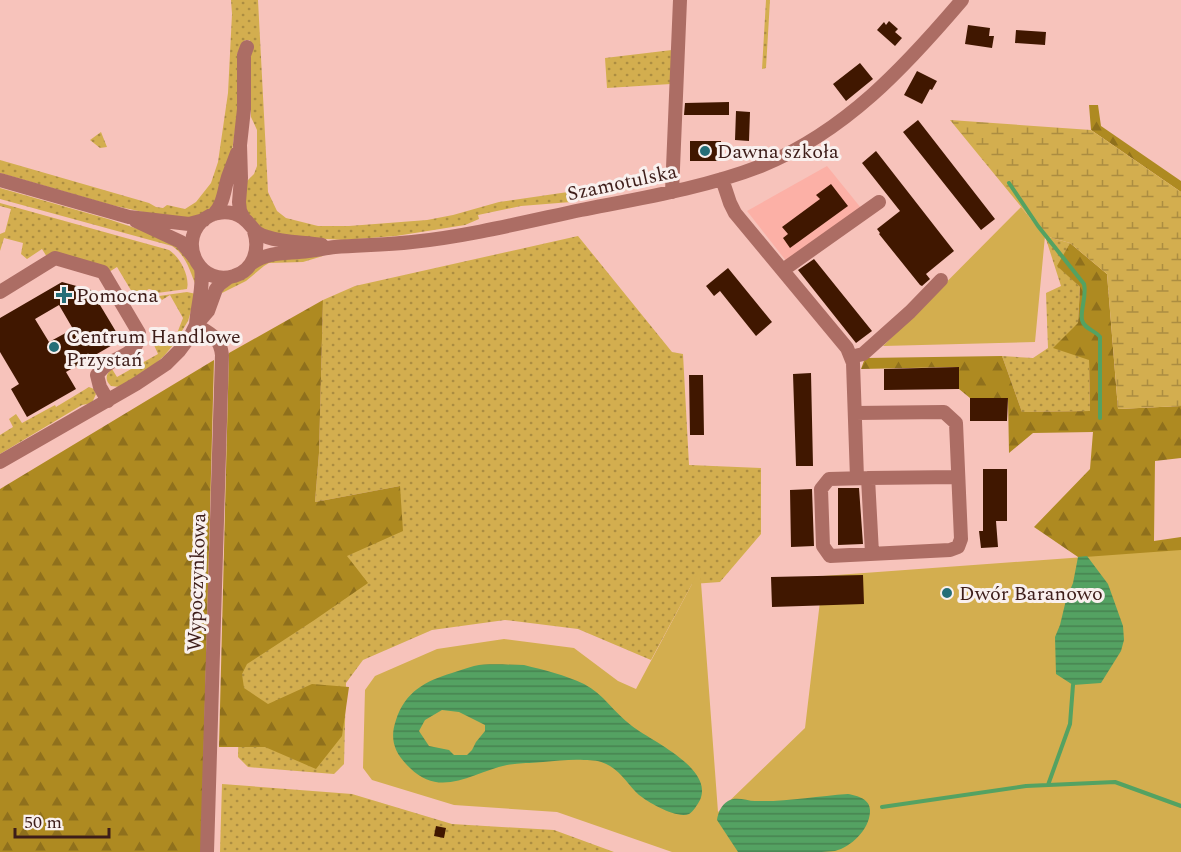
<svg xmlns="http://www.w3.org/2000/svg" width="1181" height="852" viewBox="0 0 1181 852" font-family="Spectral,serif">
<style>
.built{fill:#fcb0a6}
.grass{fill:url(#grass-dots)}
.forest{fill:url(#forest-firs)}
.wetland{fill:url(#wetland-marsh)}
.park{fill:#d3ae4f}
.water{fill:url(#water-rules);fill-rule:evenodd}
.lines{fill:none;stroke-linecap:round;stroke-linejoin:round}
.stream{stroke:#54a262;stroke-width:4}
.building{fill:#401700;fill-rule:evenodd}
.minor{stroke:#ac6d64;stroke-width:14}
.poi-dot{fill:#256e78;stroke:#f9f0ee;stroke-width:2}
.labels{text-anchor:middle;stroke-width:6;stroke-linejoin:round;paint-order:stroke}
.poi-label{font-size:20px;fill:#3d1d19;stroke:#f9f0ee;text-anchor:start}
.street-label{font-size:20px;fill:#3d1d19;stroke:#f9f0ee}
</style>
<defs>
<pattern id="grass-dots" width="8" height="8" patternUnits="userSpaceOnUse" patternTransform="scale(1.5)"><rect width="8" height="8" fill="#d3ae4f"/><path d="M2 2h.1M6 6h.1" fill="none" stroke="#ac8d41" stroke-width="1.8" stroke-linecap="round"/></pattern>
<pattern id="forest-firs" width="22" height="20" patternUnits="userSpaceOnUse" patternTransform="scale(1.5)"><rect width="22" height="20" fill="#ae8a21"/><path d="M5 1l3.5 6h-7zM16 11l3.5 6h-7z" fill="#8f701c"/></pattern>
<pattern id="wetland-marsh" width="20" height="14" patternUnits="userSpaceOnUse" patternTransform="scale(1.5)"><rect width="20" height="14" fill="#d3ae4f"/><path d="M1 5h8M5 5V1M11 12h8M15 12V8" fill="none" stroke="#ac8d41"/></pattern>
<pattern id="water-rules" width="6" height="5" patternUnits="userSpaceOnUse" patternTransform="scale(1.5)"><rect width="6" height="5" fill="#54a262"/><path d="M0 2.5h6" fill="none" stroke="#478350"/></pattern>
</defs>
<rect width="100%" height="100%" fill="#f7c3bb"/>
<path class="built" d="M827 166 861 208 787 262 747 211Z"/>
<path class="grass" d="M231 0H258L268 192 277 211 286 218 318 226H349L427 220 453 215 499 202 664 178 668 161 669 180 571 202 521 206 478 215 479 219 465 225 396 236 344 240 276 236 267 233 250 218 245 207 246 182 254 174 257 166V130L251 117 250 40H245L237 54 238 86 237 117 232 151 214 206 196 217 175 219 111 205 0 173V160L149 203 156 207 163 208 167 205 185 209 196 202 211 183 218 162 228 93 232 14Z
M766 0H770L766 68 762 69Z
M672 50 671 84 607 88 605 58Z
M101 132 107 147 100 148 90 140Z
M0 188 108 219 147 232 182 249 196 272V286C190 271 186 255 172 246L0 199Z
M0 203 169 250C180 257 190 276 187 289L157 293 156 291 149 289 135 297 117 267 109 272 47 257 42 249 27 259 21 254 23 243 4 238 0 251V234L5 232 11 209 0 206Z
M578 236 672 352 683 354 689 465 761 468V534L720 582 692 584 651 660 578 629 505 620 432 630 363 660 346 683 344 764 334 774 248 767 238 757 242 571 400 486 315 502 319 453 323 300 355 286Z
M1045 236 1070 243 1058 266 1080 287 1078 323 1089 360 1090 411 1022 412 1002 356 1033 358 1048 348 1046 293 1061 286Z
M323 256 303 262 269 263 264 266 246 281 222 293H221L228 285 262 262 278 258Z
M187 292 196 294 188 321 174 344 164 356 155 364 120 387 111 386C105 381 105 374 112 369L117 377 158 354 154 345 161 340 164 344 176 336 183 318 170 295 162 300 159 296Z
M89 387 94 389 96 394 92 403 82 405 0 454V435L13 427 9 419 16 414 22 423 55 405 56 407Z
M222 784 352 794 452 824 554 830 614 852H220Z"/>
<path class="forest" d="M1089 105H1098L1101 126 1181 181V192L1091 130Z
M1070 243 1107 274 1118 409 1181 406V458L1155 461 1154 541 1181 537V709L1087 557H1078L1034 527 1090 469 1093 432 1033 433 1009 453 1008 399 970 398 959 389 958 367 861 369 865 358 1002 356 1022 412 1090 411 1089 360 1053 348 1078 323 1080 287 1057 266Z
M323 300 319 453 315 502 400 486 403 531 347 556 368 583 313 621 247 664 242 674 244 688 268 704 312 684 349 687 342 736 316 769 265 747H219L229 353Z
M214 360 201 852H0V489Z"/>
<path class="wetland" d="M950 120 1091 130 1181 192V406L1118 409 1107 274 1070 243 1045 236Z"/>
<path class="park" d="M1021 207 1045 236 1035 342 883 346Z
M1181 550V852H672L557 812 454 805 372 780 363 768 365 690 375 676 437 649 504 639 574 648 618 681 636 689 700 569 718 812 805 728 823 576Z"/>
<path class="water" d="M1087 556 1108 584 1123 626 1124 640 1121 651 1101 683 1073 685 1056 674 1055 637 1060 625 1066 600 1073 583 1078 557Z
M524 665C544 670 565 675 584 684 604 694 614 713 632 726 651 741 714 768 700 800 697 805 694 811 689 814 677 819 649 803 639 795 629 786 622 773 610 766 602 761 594 760 584 760 571 759 557 761 543 762 532 763 519 763 507 765 473 772 441 799 410 768 395 754 389 740 396 720 405 692 425 681 452 673 459 671 466 668 474 666 489 663 508 665 524 665ZM442 710 459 712 485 725V731L476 742 472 750 467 755H454L449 750 429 746 419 731 425 720Z
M848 794C858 796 871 799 870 812 869 830 851 847 835 851 827 852 816 852 808 852 785 852 762 852 738 852L717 820C718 813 721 805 728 801 736 796 747 801 755 801 787 802 817 796 848 794Z"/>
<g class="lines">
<path class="stream" d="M1009 183 1038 226 1084 284C1087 296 1080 310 1082 320 1084 329 1095 330 1100 337V418
M1048 785 1070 724 1073 685
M882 807 1026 786 1115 782 1181 806"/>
</g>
<path class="building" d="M889 21 898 29 895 32 902 38 895 46 877 30 884 22 886 25Z
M968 25 990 28 989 36H994L992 48 965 44Z
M1016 30 1046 32 1045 45 1015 43Z
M860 63 873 79 846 101 833 84Z
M917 71 937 81 932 90 930 89 922 104 904 95Z
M729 102V115H684L685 103Z
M736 111 750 112 749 141 735 140Z
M918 120 995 219 981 230 903 132Z
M690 141H721V161H690Z
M876 151 954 251 926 274 930 279 922 286 920 285 879 234 880 233 877 229 900 211 862 163Z
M831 184 848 206 790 248 783 238 788 234 782 227 820 199 816 195Z
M814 259 872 331 856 343 798 270Z
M728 268 772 322 756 336 720 291 714 296 706 286Z
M62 282 91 290 121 340 66 372 76 389 27 417 11 389 19 384 0 352V318ZM59 305 73 329 49 342 35 319Z
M959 367V389L884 390V369Z
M811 373 813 466H796L793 374Z
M689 375H703L704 435H690Z
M970 398H1008L1007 421H970Z
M983 469H1007V521H996L998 547 981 548 979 531H983Z
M838 488H859L863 544 838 545Z
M812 489 814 546 791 547 790 490Z
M863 575 864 604 772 607 771 577Z
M436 826 446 828 444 838 434 836Z"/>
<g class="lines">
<path class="minor" d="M722 179 730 203 735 213 847 348 853 363 857 478
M0 180 129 217 189 224 204 220
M672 192 680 0
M214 214C224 203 224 190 228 177 231 169 234 161 237 153
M244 219 240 211 239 202 241 178 240 145 244 109V55L247 47
M136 221 181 242 193 256
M254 231C260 249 254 270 234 276 202 287 178 246 201 222 212 211 230 209 243 218 254 226 252 233 267 237 285 243 304 242 322 245
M252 263C269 251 288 254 308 251 317 250 326 248 335 247 361 245 386 245 412 242 469 236 525 222 581 210 642 198 704 188 761 166 845 132 905 67 962 0
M783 270 879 202
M0 292 55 258 103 272 139 333C139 353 122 355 108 364 103 367 100 371 97 375L100 387 108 401
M196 325C211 334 220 337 222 355L207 852
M196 325C197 306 204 288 201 268
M851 357 863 354 910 312 941 280
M855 413 944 412 956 423 961 539 958 547 950 550 830 556 823 546 821 489 829 479 868 478
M0 462 136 384 166 364 179 351 191 335 196 325 208 311 216 289 220 284 228 278
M872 553 868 478 958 477"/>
</g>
<g class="poi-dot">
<circle cx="705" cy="151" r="6"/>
<path d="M61 286h6v6h6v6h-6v6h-6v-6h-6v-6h6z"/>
<circle cx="54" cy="347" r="6"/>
<circle cx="947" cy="593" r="6"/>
</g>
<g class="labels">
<g class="poi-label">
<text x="717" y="158">Dawna szkoła</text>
<text x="76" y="302">Pomocna</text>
<text x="66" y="343">Centrum Handlowe<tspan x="66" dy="23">Przystań</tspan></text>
<text x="959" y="600">Dwór Baranowo</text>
</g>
<g class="street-label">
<text transform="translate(622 182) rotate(-12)" y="7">Szamotulska</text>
<text transform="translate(196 582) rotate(-88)" y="7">Wypoczynkowa</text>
</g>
</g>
<path d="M15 828v9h94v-9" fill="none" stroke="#3d1d19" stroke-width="3"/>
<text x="24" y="828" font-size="18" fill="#3d1d19" stroke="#f9f0ee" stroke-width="4.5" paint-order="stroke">50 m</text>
</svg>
